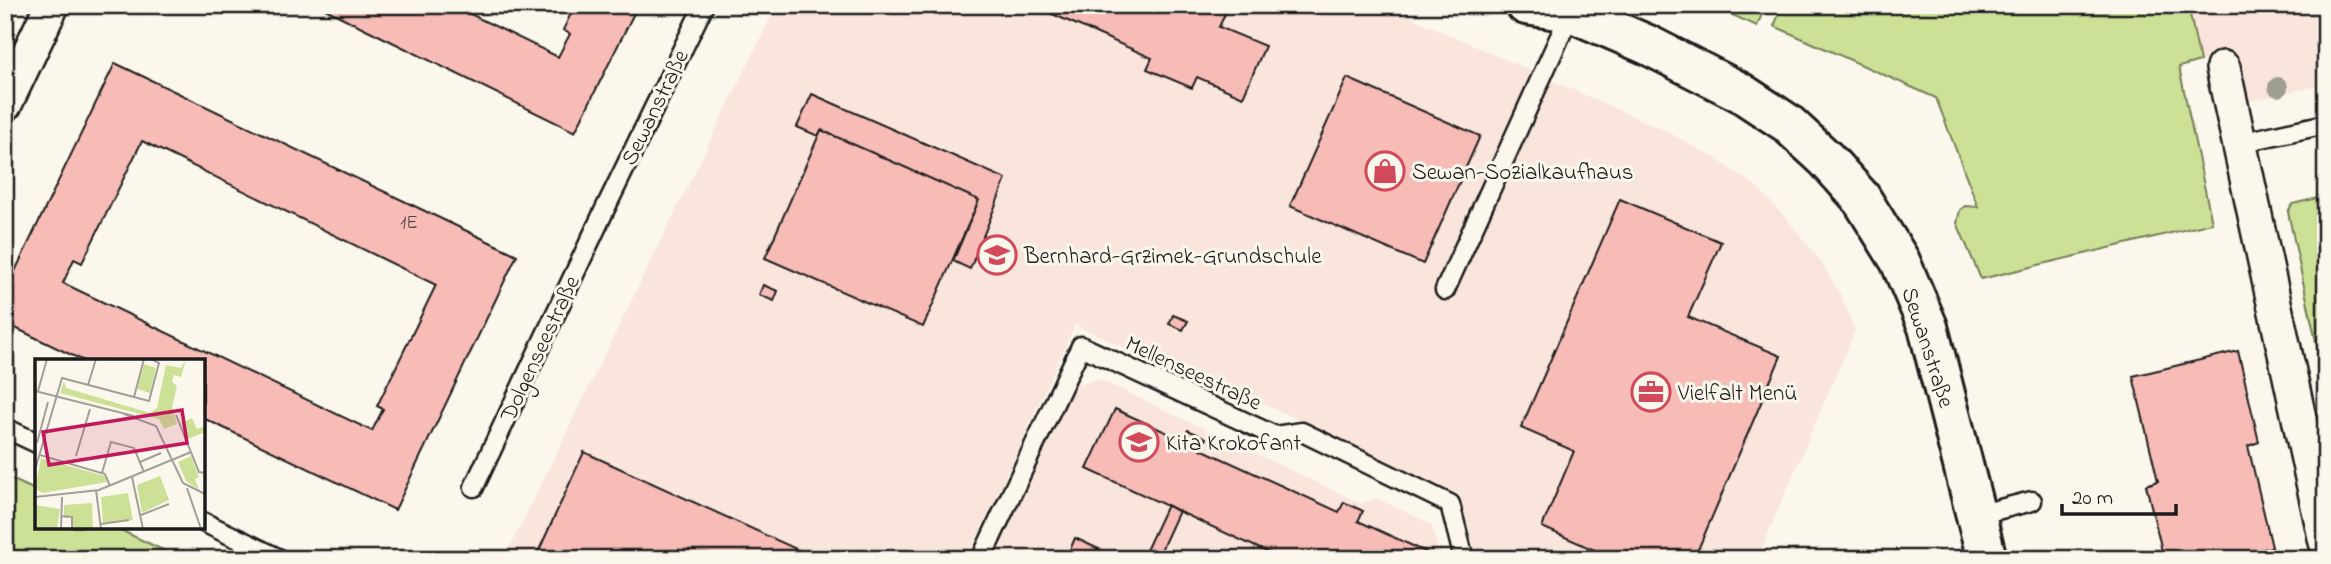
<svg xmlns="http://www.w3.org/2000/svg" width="2331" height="564" viewBox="0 0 2331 564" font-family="'Indie Flower',sans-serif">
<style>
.built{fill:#fae5dc}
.green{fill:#cde196;stroke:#747e59;stroke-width:2}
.building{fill:#f8bcb7;stroke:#1c1c1c;stroke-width:2;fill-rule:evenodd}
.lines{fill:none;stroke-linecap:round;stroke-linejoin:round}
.lane-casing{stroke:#1c1c1c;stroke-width:23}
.street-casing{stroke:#1c1c1c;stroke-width:38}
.secondary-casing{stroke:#1c1c1c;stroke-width:44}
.lane{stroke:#fbf7ec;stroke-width:18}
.street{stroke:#fbf7ec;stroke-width:33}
.secondary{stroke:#fbf7ec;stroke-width:38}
.tree{fill:#9e9f8e}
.labels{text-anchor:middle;stroke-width:6;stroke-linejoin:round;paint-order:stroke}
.number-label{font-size:19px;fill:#534443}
.street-label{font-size:23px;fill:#1c1c1c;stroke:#fbf7ec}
.poi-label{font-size:23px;fill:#1c1c1c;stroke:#fbf7ec;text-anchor:start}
.inset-road{fill:none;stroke:#a29f99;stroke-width:2}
.view{fill:#c2185b;fill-opacity:0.15;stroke:#c2185b;stroke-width:3.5}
.inset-edge{fill:none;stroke:#1c1c1c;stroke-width:3.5}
</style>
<rect width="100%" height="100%" fill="#fbf7ec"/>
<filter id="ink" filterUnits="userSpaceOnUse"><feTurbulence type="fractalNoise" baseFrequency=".0143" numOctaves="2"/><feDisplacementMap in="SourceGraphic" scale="14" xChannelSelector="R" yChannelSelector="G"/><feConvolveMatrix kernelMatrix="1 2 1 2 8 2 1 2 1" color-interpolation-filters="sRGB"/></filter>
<g filter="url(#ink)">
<path class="built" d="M777 5H1383L1668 132 1713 157 1755 185 1787 219 1819 259 1841 295 1855 331 1757 559H1477L1460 495 1247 396 1233 398 1075 325 968 559H504Z
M2188 5H2326V84L2246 102 2236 55 2200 61Z
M1099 379 1362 504 1376 498 1423 520 1432 526 1441 559H992L1072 387Z"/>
<path class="green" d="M1710 5H1766L1757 26Z
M1783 5H2188L2200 61 2179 67 2212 223 1981 279 1957 223 1960 210 1965 206 1978 207 1936 98 1774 26Z
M2326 196V388L2288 212 2292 204Z
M5 476 37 491V527H114L182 559H5Z"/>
<path class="building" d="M317 5H452L558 57 570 34 563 30 575 5H638L575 132Z
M1032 5H1229L1219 27 1265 46 1243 97 1197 77 1192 88 1147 69 1152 58Z
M115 63 517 255 395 510 203 418V361H84L5 323V292ZM142 141 436 285 377 406 383 409 372 431 63 283 74 259 82 263Z
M1347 78 1480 136 1423 264 1290 206Z
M812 94 1006 179 970 269 953 261 979 200 821 130 818 136 797 127Z
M821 130 979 200 923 327 765 258Z
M1620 199 1721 242 1688 317 1781 356 1694 559H1615L1542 527 1574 451 1521 428Z
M763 285 778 291 774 301 759 295Z
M1173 315 1188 321 1183 330 1169 324Z
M2238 351 2259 442 2248 446 2272 547 2226 559H2164L2146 485 2158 481 2133 376Z
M1115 409 1183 440 1188 430 1206 438 1201 449 1339 512 1344 502 1363 511 1358 521 1426 552 1422 559H1282L1087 469Z
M584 452 818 559H535Z
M1167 505 1179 511 1157 559H1142Z
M1075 538 1120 559H1066Z"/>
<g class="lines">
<g class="lane-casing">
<path id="lane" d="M2239 143 2326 124
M1445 290 1571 12
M5 428 37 443
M474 487 605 209 704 5
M1977 515 2032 501
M203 522 280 559
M981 559 1081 346 1275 436 1302 432 1450 504 1464 559"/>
</g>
<g class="street-casing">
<path id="street" d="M2223 68 2326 542
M5 104 52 5"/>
</g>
<g class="secondary-casing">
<path id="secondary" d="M1526 5 1571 12
M1562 5 1571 12 1648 45 1740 92 1787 123 1826 159 1861 198 1900 261 1928 327 1987 559"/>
</g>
<use href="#lane" class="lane"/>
<use href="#street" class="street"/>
<use href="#secondary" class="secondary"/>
</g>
<circle class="tree" cx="2278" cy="87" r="10"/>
</g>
<defs>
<g id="shop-ring" transform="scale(2.0125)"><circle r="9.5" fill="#fbf7ec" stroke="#d1495b" stroke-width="1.5"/><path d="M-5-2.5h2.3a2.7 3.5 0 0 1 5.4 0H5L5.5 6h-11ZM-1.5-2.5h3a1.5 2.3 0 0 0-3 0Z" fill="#d1495b"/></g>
<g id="school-ring" transform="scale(2.0125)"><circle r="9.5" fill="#fbf7ec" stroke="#d1495b" stroke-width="1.5"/><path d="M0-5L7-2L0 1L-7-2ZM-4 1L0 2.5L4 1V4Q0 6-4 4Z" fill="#d1495b"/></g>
<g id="office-ring" transform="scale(2.0125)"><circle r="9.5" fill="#fbf7ec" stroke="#d1495b" stroke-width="1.5"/><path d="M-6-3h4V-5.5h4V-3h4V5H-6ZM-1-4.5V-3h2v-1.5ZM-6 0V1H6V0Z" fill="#d1495b"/></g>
</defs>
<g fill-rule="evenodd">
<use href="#shop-ring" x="1385" y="171"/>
<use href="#school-ring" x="997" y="255"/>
<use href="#office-ring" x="1651" y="392"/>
<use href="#school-ring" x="1139" y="442"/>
</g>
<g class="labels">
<g class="number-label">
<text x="409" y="228">1E</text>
</g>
<g class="street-label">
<text transform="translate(654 107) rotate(-64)" y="8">Sewanstraße</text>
<text transform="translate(1929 347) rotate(72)" y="8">Sewanstraße</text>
<text transform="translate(539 348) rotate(-65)" y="8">Dolgenseestraße</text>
<text transform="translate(1194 372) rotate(25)" y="8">Mellenseestraße</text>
</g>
<g class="poi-label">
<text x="1412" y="179">Sewan-Sozialkaufhaus</text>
<text x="1024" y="263">Bernhard-Grzimek-Grundschule</text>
<text x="1678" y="400">Vielfalt Menü</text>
<text x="1166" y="450">Kita Krokofant</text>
</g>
</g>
<g transform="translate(35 359)">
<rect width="170" height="170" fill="#fbf7ec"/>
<path d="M151 0 146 18 139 16 137 23 142 27 137 48 142 65 129 70 124 60 25 34 29 22 31 29 115 54 122 49 131 6 146 9ZM109 5 121 9 115 34 102 30ZM157 59 162 70 170 67V73L153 80 146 64ZM156 97 164 118 160 120 164 131 151 122 143 103ZM6 99 70 117 72 123 8 134 0 130ZM125 117 134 141 107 154 102 126ZM93 134 98 161 68 164 66 138ZM57 144 58 170H38V159H29V146ZM0 146 25 150 22 170H0Z" fill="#cde196"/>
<path class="inset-road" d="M53 26 61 0M0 32 99 57M3 32 12 0M99 38 109 0M89 55 121 67 148 124 170 135M141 56 164 113 170 114M2 84 13 43M5 96 70 115 75 127M41 97 55 50M105 103 126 94M0 111 27 19 114 42 124 4 116 0M67 114 76 83 99 89 109 113M97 118 108 170M152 129 166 170M61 131 66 170M0 138 64 131 156 93M106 156 134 145M27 157 37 158V170M66 165 94 161M26 170 27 138"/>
<path class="view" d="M147 51 152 84 14 106 8 73Z"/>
<rect width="170" height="170" class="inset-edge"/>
</g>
<rect width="2331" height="564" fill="none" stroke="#fbf7ec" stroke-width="28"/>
<rect x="14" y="14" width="2303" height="536" fill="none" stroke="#1c1c1c" stroke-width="2.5" filter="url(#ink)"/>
<path d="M2062 504v10h114v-10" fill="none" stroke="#1c1c1c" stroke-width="3.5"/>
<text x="2072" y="504" font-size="21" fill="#1c1c1c" stroke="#fbf7ec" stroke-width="5" paint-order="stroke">20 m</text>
</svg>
